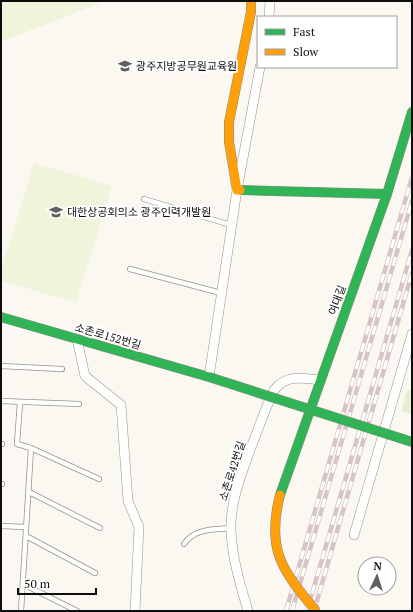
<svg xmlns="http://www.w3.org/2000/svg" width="413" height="612" viewBox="0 0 413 612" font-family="'PT Serif','Noto Sans KR',serif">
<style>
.green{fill:#e7efd1}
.pitch{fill:#f0f4db}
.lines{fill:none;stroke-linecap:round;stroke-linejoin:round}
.lane-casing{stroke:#949390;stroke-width:6}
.street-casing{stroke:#949390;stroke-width:10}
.fast-casing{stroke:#8b8986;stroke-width:10}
.slow-casing{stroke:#8b8986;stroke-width:10}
.lane{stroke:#fefefd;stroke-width:4.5}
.street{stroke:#fefefd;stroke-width:9}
.fast{stroke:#30b455;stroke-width:9}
.slow{stroke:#ff9f0a;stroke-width:9}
.rail-casing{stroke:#d7c5c6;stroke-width:4.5}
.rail{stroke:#fff;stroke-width:3;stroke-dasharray:9;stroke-linecap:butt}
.fast-bridge-casing{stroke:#8b8986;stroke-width:10;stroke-linecap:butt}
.slow-bridge-casing{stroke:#8b8986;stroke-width:10;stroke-linecap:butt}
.fast-bridge{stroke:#30b455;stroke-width:9}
.slow-bridge{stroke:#ff9f0a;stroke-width:9}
.labels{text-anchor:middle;stroke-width:4;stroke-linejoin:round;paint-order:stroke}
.poi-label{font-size:11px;fill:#0d0d0d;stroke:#fff;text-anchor:start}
.street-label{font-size:11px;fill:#0d0d0d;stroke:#fff}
</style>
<rect width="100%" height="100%" fill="#fbf8f1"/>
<path class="green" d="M407 390 412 391V414L401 411Z"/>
<path class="pitch" d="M1 1H105L1 42Z
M34 163 112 186 76 303 1 280V271Z"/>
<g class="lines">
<g class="lane-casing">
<path id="lane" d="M144 199 231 225
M130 269 221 293
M1 366 62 369
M1 401 79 404
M20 402 17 444 31 448 21 611
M1 444H2
M31 448 99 479
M1 484H2
M29 492 100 528
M1 526 26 527
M26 536 95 573
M184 544C195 528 212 530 231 528
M23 584 77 611"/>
</g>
<g class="street-casing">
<path id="street" d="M269 17 270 1
M77 339 85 376 121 405 128 501 139 527 135 611
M209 377 237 190 260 67
M354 535 412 334
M248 611C240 584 232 558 231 530 230 502 241 476 250 450 258 430 265 409 274 390 287 374 301 378 320 380"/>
</g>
<g class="fast-casing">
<path id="fast" d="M240 190 387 194
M1 317 209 377
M280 495 387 194 412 112"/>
</g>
<g class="slow-casing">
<path id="slow" d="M240 190H237L229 142V122L251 12V1"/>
</g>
<use href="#lane" class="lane"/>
<use href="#street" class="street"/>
<use href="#fast" class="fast"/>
<use href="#slow" class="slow"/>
<g class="rail-casing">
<path id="rail" d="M286 611 412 177
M292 611 412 201
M307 611 412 250
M314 611 412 273"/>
</g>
<use href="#rail" class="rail"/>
<g class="fast-bridge-casing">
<path id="fast-bridge" d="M209 377 412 442"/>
</g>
<g class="slow-bridge-casing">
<path id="slow-bridge" d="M280 495C266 550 282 570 316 611"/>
</g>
<use href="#fast-bridge" class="fast-bridge"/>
<use href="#slow-bridge" class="slow-bridge"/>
</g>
<defs>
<g id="school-bare" transform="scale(1.08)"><path d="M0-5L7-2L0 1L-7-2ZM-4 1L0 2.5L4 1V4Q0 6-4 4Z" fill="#605f5d" stroke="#fff" stroke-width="2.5" paint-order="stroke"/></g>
</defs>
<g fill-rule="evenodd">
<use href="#school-bare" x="125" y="66"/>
<use href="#school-bare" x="56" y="212"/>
</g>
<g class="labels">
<g class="poi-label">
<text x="136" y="70">광주지방공무원교육원</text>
<text x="67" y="216">대한상공회의소 광주인력개발원</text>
</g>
<g class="street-label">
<text transform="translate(337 300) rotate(-70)" y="4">여대길</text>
<text transform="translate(108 336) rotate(16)" y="4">소촌로152번길</text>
<text transform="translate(232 471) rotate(-72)" y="4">소촌로42번길</text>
</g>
</g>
<rect width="413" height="612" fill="none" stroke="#0d0d0d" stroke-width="4"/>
<rect x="257" y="16" width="140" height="52" fill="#ffffff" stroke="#9e9e9e"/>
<rect x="265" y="29" width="20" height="6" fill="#30b455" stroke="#9e9e9e"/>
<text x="293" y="36" font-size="12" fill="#0d0d0d">Fast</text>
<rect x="265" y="49" width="20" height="6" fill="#ff9f0a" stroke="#9e9e9e"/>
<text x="293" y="56" font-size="12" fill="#0d0d0d">Slow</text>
<g transform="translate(377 576) rotate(4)"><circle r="19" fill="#ffffff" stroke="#9e9e9e"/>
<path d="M0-3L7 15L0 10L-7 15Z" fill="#605f5d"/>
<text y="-6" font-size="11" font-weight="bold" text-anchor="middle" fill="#0d0d0d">N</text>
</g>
<path d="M18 588v6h78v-6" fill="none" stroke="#0d0d0d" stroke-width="2"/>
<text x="24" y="588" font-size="12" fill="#0d0d0d" stroke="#ffffff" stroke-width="3" paint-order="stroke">50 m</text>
</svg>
